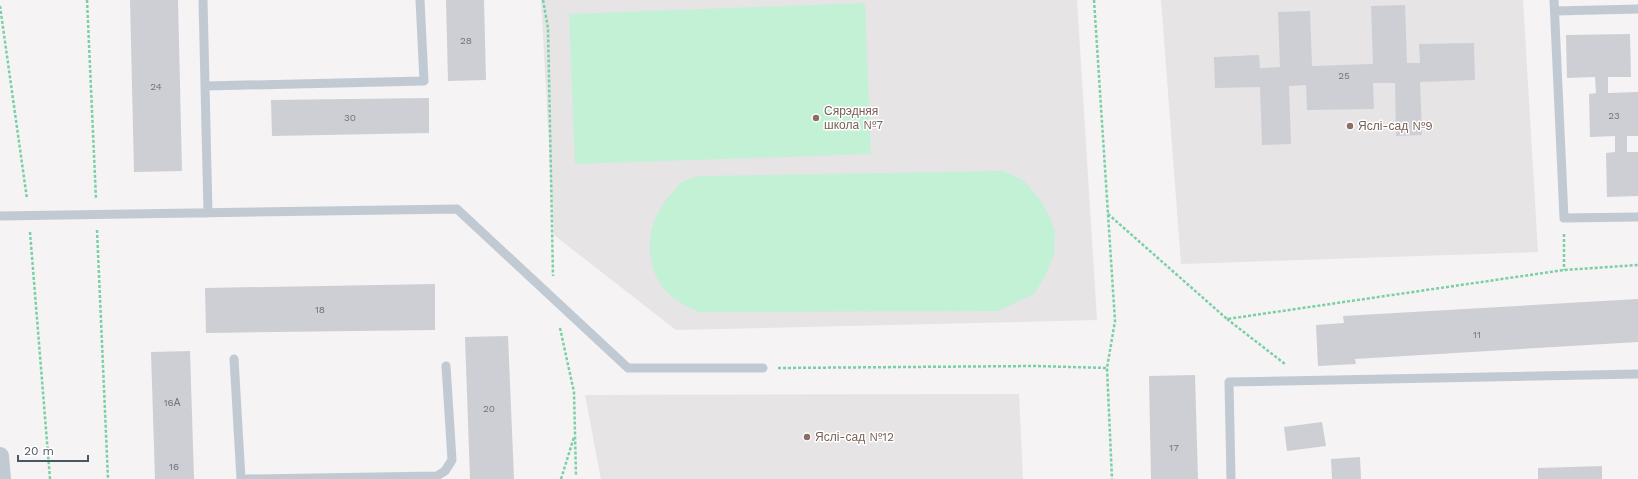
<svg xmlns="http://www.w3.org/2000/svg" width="1638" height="479" viewBox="0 0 1638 479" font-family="'Work Sans',sans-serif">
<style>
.education{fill:#e6e4e5}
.green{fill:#c3f1d5}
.building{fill:#cdcfd5}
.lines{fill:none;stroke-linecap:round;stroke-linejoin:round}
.path{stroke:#7ad0a6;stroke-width:2.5;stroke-dasharray:3 2;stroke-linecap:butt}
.lane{stroke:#c1cad2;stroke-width:9}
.street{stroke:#c1cad2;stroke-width:18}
.education-dot{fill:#8d6e63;stroke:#fff;stroke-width:1.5}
.labels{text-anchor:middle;stroke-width:3;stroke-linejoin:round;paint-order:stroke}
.number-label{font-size:10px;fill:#6b747e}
.education-label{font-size:12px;fill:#785e54;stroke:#fff;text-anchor:start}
</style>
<rect width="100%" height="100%" fill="#f5f3f3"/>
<path class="education" d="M541 0H1077L1097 320 676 330 554 235Z
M1161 0H1523L1538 252 1181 264Z
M1019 394 1023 479H601L585 395Z"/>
<path class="green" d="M865 3 871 154 575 164 569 14Z
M1004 171 1024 181 1040 200 1049 215 1055 232 1054 254 1045 276 1034 294 998 311 698 312C685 305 669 298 661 285 641 254 649 215 674 191 676 188 679 184 682 182 687 179 694 178 699 176Z"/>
<path class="building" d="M130 0H178L182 171 134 172Z
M446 0H484L486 80 448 81Z
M1405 5 1407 63H1420L1419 44 1474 43 1475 80 1420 82 1422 135 1396 136 1395 83H1373L1374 109 1307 110 1306 85 1289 86 1291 144 1262 145 1260 87 1215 88 1214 57 1259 55 1260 68 1280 67 1278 12 1310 11 1312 66 1373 64 1371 6Z
M1630 34 1631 77H1608V93L1638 92V136H1627V152H1638V196L1607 197 1606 153 1615 152V136L1590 137 1589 94 1596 93 1595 77 1567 78 1566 35Z
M429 98V133L272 136 271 100Z
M435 284V330L206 333 205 288Z
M1638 299V342L1355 359 1356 364 1318 366 1316 325 1344 323 1343 316Z
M508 336 514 479H470L465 337Z
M190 351 194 479H155L151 352Z
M1195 375 1198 479H1151L1149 376Z
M1322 422 1326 446 1287 451 1284 427Z
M1360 457 1361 479H1332L1331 459Z
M1602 466V479H1538V468Z"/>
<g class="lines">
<path class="path" d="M87 0 96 199
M543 0 548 28 553 276
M1094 0 1115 321 1107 368 1112 479
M0 6 27 199
M1108 214 1227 319 1564 270 1638 265
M97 230 108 479
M30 232 50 479
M1564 234V270
M1227 319 1285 364
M560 328 574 392 576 476
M778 368 1035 366 1107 368
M561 479 574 437"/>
<path class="lane" d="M203 0 208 213
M1554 0 1564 218 1638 217
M1555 11 1638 9
M205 86 424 81 420 0
M0 216 457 209 628 368H763
M234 359 241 479
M247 479 437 476 445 471 452 460 446 366
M1231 479 1229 382 1638 374"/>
<path class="street" d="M0 456 2 479"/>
</g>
<g class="education-dot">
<circle cx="816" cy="118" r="4"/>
<circle cx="1350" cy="126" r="4"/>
<circle cx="807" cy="437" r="4"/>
</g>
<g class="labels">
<g class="number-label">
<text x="466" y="44">28</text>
<text x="1344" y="79">25</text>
<text x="156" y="90">24</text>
<text x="1614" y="119">23</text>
<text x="350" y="121">30</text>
<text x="320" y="313">18</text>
<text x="1477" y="338">11</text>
<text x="172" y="406">16А</text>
<text x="489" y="412">20</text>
<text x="1174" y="451">17</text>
<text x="174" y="470">16</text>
</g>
<g class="education-label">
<text x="824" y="115">Сярэдняя<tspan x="824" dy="14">школа №7</tspan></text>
<text x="1358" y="130">Яслі-сад №9</text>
<text x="815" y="441">Яслі-сад №12</text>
</g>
</g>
<path d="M18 455v6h70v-6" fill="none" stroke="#4a5661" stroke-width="2"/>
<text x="24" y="455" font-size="12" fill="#4a5661" stroke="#ffffff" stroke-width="3" paint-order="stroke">20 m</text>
</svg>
